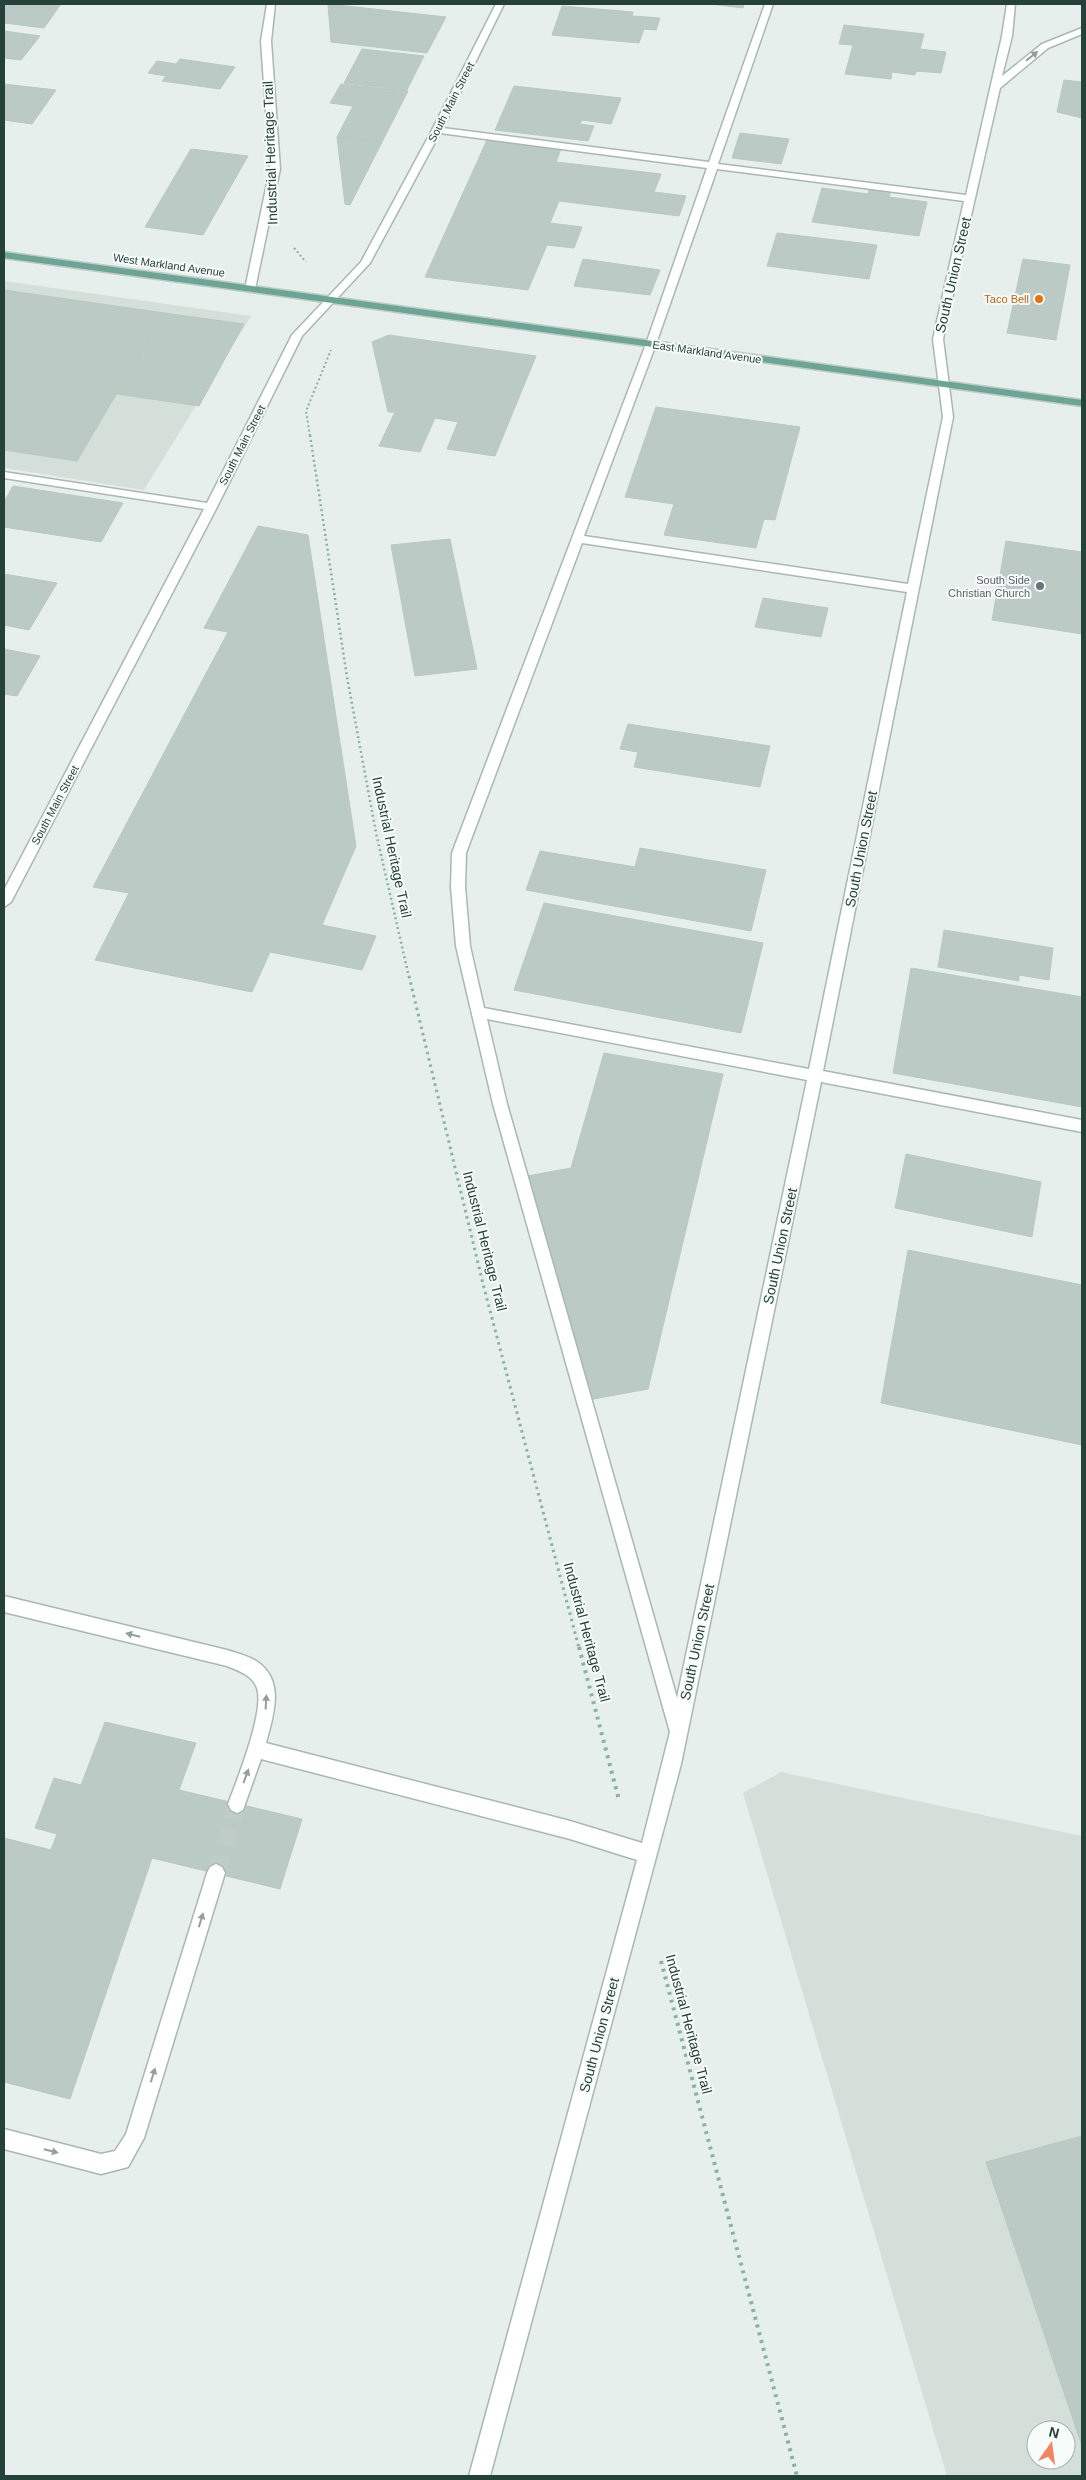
<svg xmlns="http://www.w3.org/2000/svg" width="1086" height="2480" viewBox="0 0 1086 2480" font-family="Arial,sans-serif">
<style>
.built{fill:#d4dfda;fill-rule:evenodd}
.building{fill:#bbcac4;stroke:#b8c9c2}
.lines{fill:none;stroke-linecap:round;stroke-linejoin:round}
.minor-tunnel{stroke:#bfccc8;stroke-width:19;stroke-dasharray:19 9;stroke-linecap:butt}
.minor-casing{stroke:#a8b8b2;stroke-width:3}
.major-casing{stroke:#c2cac8;stroke-width:3}
.path-far3{stroke:#86b3a5;stroke-width:2;stroke-dasharray:2 2.5;stroke-linecap:butt}
.path-far2{stroke:#86b3a5;stroke-width:2.5;stroke-dasharray:2 3;stroke-linecap:butt}
.path-far1{stroke:#86b3a5;stroke-width:3;stroke-dasharray:2.5 4;stroke-linecap:butt}
.path{stroke:#86b3a5;stroke-width:4;stroke-dasharray:3 5;stroke-linecap:butt}
.minor{fill:#fff;fill-rule:evenodd}
.major{fill:#6aa596;fill-rule:evenodd}
.oneway{fill:#92a09c}
.food-dot{fill:#e8710a;stroke:#f7fbf9;stroke-width:2}
.worship-dot{fill:#6b7280;stroke:#f7fbf9;stroke-width:2}
.labels{text-anchor:middle;stroke-width:4;stroke-linejoin:round;paint-order:stroke}
.far-street-label{font-size:11px;fill:#24423a;stroke:#f7fbf9}
.far-food-label{font-size:11px;fill:#c56008;stroke:#f7fbf9;text-anchor:end}
.far-worship-label{font-size:11px;fill:#5b616d;stroke:#f7fbf9;text-anchor:end}
.street-label{font-size:14px;fill:#24423a;stroke:#f7fbf9}
</style>
<rect width="100%" height="100%" fill="#e6efeb"/>
<path class="built" d="M4 281 251 316 144 490 4 468Z
M781 1772 1082 1836V2476H947L743 1793ZM1036 2430H1066V2460H1036Z"/>
<path class="building" d="M4 4H61L44 28 4 23Z
M328 4 446 17 427 53 331 42Z
M711 4H744L743 8Z
M562 6 633 12 632 16 660 18 656 30 644 29 639 43 552 35Z
M844 25 924 34 920 49 946 52 941 73 916 71 915 75 892 72 891 79 845 74 853 45 839 44Z
M4 31 40 36 21 60 4 58Z
M362 49 424 56 407 90 344 83Z
M180 59 235 67 220 89 162 81 166 76 148 73 157 61 176 64Z
M1064 80 1082 82V118L1057 112Z
M4 84 56 90 32 124 4 120Z
M341 84 408 91 382 142 337 137 353 106 330 103Z
M514 86 621 98 611 124 582 120 580 124 594 126 588 141 495 130Z
M740 133 789 139 781 164 732 158Z
M337 137 382 142 350 205 345 204Z
M487 140 561 149 556 162 661 174 654 192 686 196 679 216 559 201 550 223 582 227 574 248 547 245 528 290 425 277Z
M191 149 248 156 203 235 145 227Z
M870 187 891 190 889 197 927 202 919 236 812 222 822 188 868 194Z
M777 233 877 245 869 279 767 266Z
M583 259 660 270 650 295 574 286Z
M1023 259 1070 265 1056 340 1007 333Z
M4 290 164 313 77 461 4 450Z
M164 313 244 324 199 406 117 394Z
M389 335 536 356 495 456 447 449 458 422 435 418 420 452 379 446 395 412H388L372 342Z
M656 407 800 427 775 520 764 519 756 548 664 535 674 504 625 497Z
M13 486 123 503 101 542 4 527V502Z
M258 526 308 535 356 846 322 925 376 936 362 970 270 952 252 992 95 960 129 893 93 887 228 632 204 628Z
M450 539 477 669 415 676 391 545Z
M1006 541 1082 552V634L992 620Z
M4 574 57 583 29 630 4 625Z
M763 598 828 608 821 637 755 627Z
M4 649 40 656 17 696 4 694Z
M628 724 770 746 760 787 634 767 638 752 620 749Z
M640 848 766 870 751 931 526 890 540 851 635 867Z
M544 903 763 943 741 1033 514 990Z
M944 930 1053 948 1049 980 1019 975V981L938 967Z
M911 968 1082 997V1107L893 1073Z
M604 1053 723 1074 648 1389 588 1400 527 1176 571 1168Z
M906 1154 1041 1182 1032 1237 895 1208Z
M908 1250 1082 1285V1445L881 1403Z
M105 1722 196 1743 179 1790 302 1819 280 1889 152 1858 70 2099 4 2082V1838L51 1850 57 1834 35 1828 54 1778 81 1785Z
M1082 2136V2446L986 2162Z"/>
<g class="lines">
<path class="minor-tunnel" d="M216 1873 237 1804"/>
<g class="minor-casing">
<path id="minor" d="M267 4H275L271 41 280 169 255 289 250 292 245 289 270 169 261 41Z
M496 4H504L443 128 709 162 765 4H773L718 164 966 195 1002 36 1007 4H1015L1012 36 1002 76 1042 44 1082 28V34L1048 48 1000 88 943 339 953 417 823 1071 1082 1120V1132L821 1082 681 1764 490 2476H469L637 1860 570 1839 261 1759 243 1810 237 1813 231 1810 228 1804C237 1780 265 1711 257 1688 252 1675 239 1671 227 1666L4 1612V1596L227 1650C236 1653 248 1656 256 1661 286 1680 273 1716 266 1743L570 1821 642 1843 670 1732 493 1104 456 946 451 887 452 853 646 344 707 168 440 133 370 263 302 336 217 507 11 902 4 907V890L204 509 4 478V472L207 503 292 335 361 262 432 130ZM717 169 964 201 933 339 943 417 908 584 584 536 656 344ZM582 543 907 592 809 1069 484 1008 470 946 465 887 466 853ZM487 1019 807 1080 677 1698 507 1104Z
M216 1864 222 1867 225 1873 144 2138 128 2167 101 2174 4 2149V2129L101 2154 115 2151 126 2134 207 1873 210 1867Z"/>
</g>
<g class="major-casing">
<path id="major" d="M4 252 1082 400V406L4 258Z"/>
</g>
<path class="path-far3" d="M294 248 306 262
M310 436 306 411 331 350"/>
<path class="path-far2" d="M310 435 347 677 376 833 409 977"/>
<path class="path-far1" d="M409 976 483 1284 579 1648"/>
<path class="path" d="M579 1647 619 1800
M661 1961 797 2476"/>
<use href="#minor" class="minor"/>
<use href="#major" class="major"/>
</g>
<defs><path id="oneway-solid" d="M-6-.8H1V-3.2L6.5 0L1 3.2V.8H-6Z" transform="scale(1.25)"/></defs>
<g class="oneway">
<use href="#oneway-solid" transform="translate(1032 56) rotate(-38)"/>
<use href="#oneway-solid" transform="translate(133 1635) rotate(-166)"/>
<use href="#oneway-solid" transform="translate(266 1702) rotate(-87)"/>
<use href="#oneway-solid" transform="translate(246 1776) rotate(-70)"/>
<use href="#oneway-solid" transform="translate(201 1920) rotate(-73)"/>
<use href="#oneway-solid" transform="translate(153 2075) rotate(-73)"/>
<use href="#oneway-solid" transform="translate(51 2151) rotate(14)"/>
</g>
<circle class="food-dot" cx="1039" cy="299" r="5"/>
<circle class="worship-dot" cx="1040" cy="586" r="5"/>
<g class="labels">
<g class="far-street-label">
<text transform="translate(451 102) rotate(-63)" y="4">South Main Street</text>
<text transform="translate(169 265) rotate(8)" y="4">West Markland Avenue</text>
<text transform="translate(707 352) rotate(8)" y="4">East Markland Avenue</text>
<text transform="translate(242 445) rotate(-63)" y="4">South Main Street</text>
<text transform="translate(55 805) rotate(-62)" y="4">South Main Street</text>
</g>
<g class="far-food-label">
<text x="1029" y="303">Taco Bell</text>
</g>
<g class="far-worship-label">
<text x="1030" y="584">South Side<tspan x="1030" dy="13">Christian Church</tspan></text>
</g>
<g class="street-label">
<text transform="translate(270 153) rotate(-92)" y="5">Industrial Heritage Trail</text>
<text transform="translate(953 275) rotate(-77)" y="5">South Union Street</text>
<text transform="translate(392 847) rotate(78)" y="5">Industrial Heritage Trail</text>
<text transform="translate(861 849) rotate(-79)" y="5">South Union Street</text>
<text transform="translate(485 1241) rotate(76)" y="5">Industrial Heritage Trail</text>
<text transform="translate(780 1246) rotate(-78)" y="5">South Union Street</text>
<text transform="translate(587 1632) rotate(75)" y="5">Industrial Heritage Trail</text>
<text transform="translate(697 1642) rotate(-78)" y="5">South Union Street</text>
<text transform="translate(689 2024) rotate(75)" y="5">Industrial Heritage Trail</text>
<text transform="translate(599 2035) rotate(-75)" y="5">South Union Street</text>
</g>
</g>
<rect width="1086" height="2480" fill="none" stroke="#24423a" stroke-width="10"/>
<g transform="translate(1051 2445) rotate(14)"><circle r="24" fill="#f7fbf9" stroke="#a3b1ad"/>
<path d="M0-4L9 19L0 12L-9 19Z" fill="#f4845f"/>
<text y="-8" font-size="14" font-weight="bold" text-anchor="middle" fill="#24423a">N</text>
</g>
</svg>
